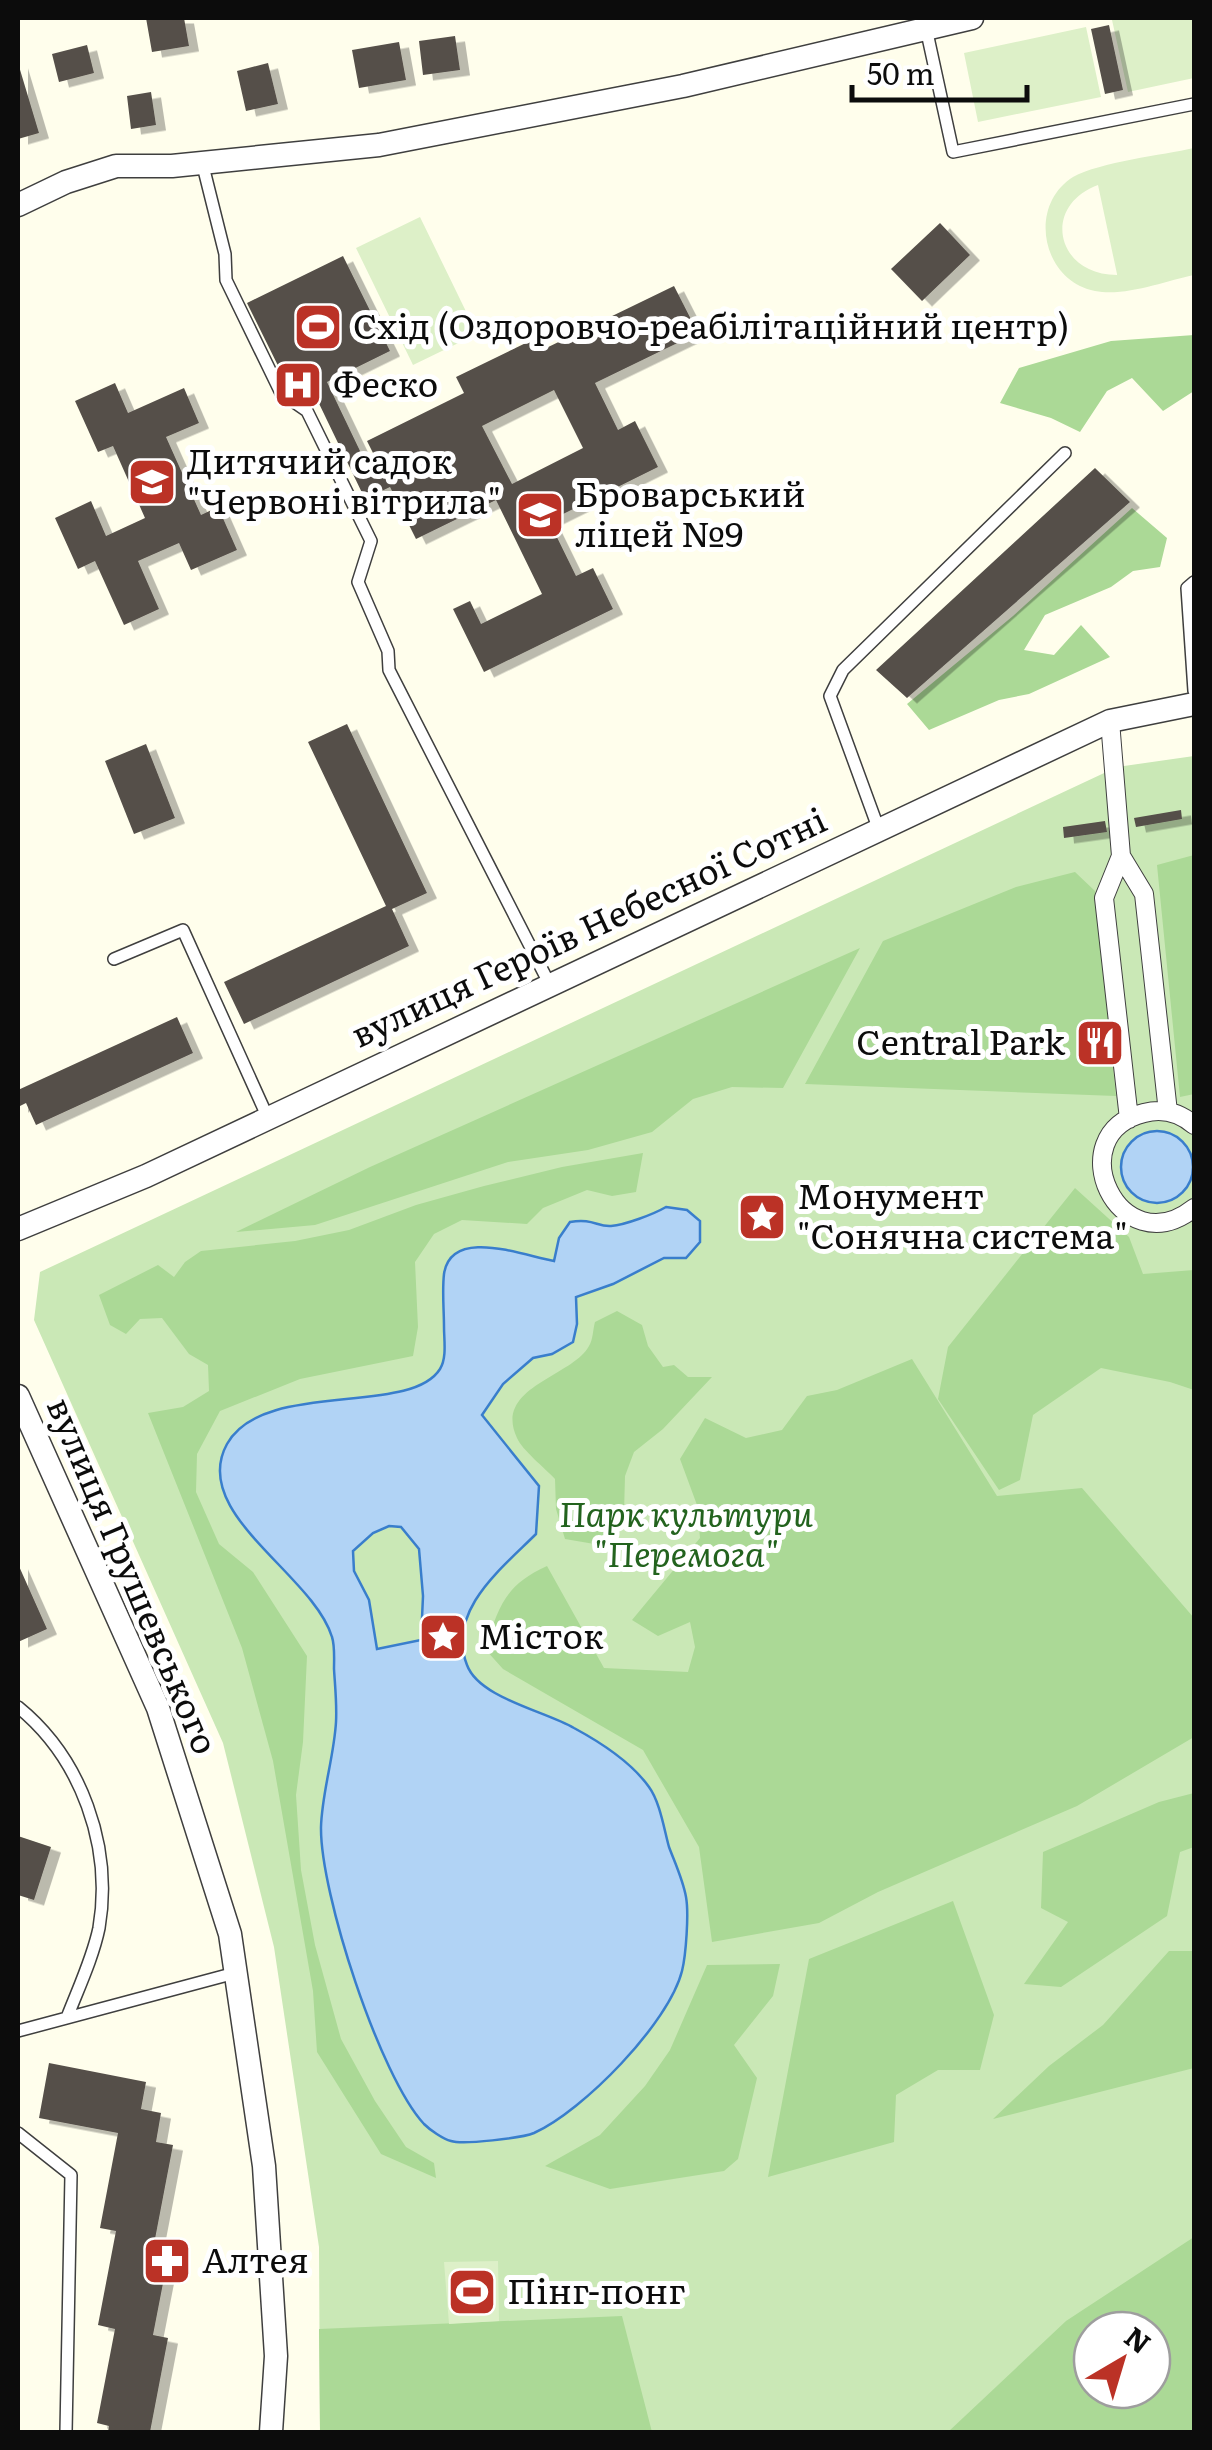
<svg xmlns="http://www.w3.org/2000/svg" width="1212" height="2450" viewBox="0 0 1212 2450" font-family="Literata,serif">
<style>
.green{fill:#cae8b6;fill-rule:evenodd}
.forest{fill:#abd996;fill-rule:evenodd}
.pitch{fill:#ddf0c8;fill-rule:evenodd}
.water{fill:#b1d3f5;stroke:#397ecc;stroke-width:2.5;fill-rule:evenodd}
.building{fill:#554f49;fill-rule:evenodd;filter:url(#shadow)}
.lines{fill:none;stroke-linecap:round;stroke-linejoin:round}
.service-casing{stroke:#3f3f3f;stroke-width:14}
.pedestrian-casing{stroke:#3f3f3f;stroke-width:20}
.minor-casing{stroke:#3f3f3f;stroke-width:25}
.service{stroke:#fff;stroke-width:11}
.pedestrian{stroke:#fff;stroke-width:18}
.minor{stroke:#fff;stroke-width:22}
.labels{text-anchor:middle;stroke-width:10;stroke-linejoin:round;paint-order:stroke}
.poi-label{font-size:35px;fill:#0c0c0c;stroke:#fff;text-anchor:start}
.street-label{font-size:35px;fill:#0c0c0c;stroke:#fff}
.park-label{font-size:35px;font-style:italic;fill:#23631e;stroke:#fff}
</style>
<defs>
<filter id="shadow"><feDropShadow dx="10" dy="5.5" stdDeviation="0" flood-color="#0004"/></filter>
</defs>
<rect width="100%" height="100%" fill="#fffeec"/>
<path class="green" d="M1194 756V2432H320L319 2247 274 1947 223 1743 34 1320 40 1272 1117 767ZM1092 2330H1152V2390H1092Z"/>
<path class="forest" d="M1194 335V391L1163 411 1132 378 1107 391 1080 432 1051 418 1000 403 1019 368 1111 341Z
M1132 508 1167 538 1160 567 1133 571 1111 587 1045 615 1024 650 1054 655 1081 625 1110 657 1029 694 999 700 929 730 907 704 1013 616Z
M1194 855V1094L1180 1097 1157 865Z
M1075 872 1095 891 1116 1096 805 1084 883 941 1016 887Z
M860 948 783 1088 732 1087 693 1099 652 1132 588 1150 508 1162 315 1225 236 1232 370 1167Z
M643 1153 636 1192 612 1196 587 1190 543 1208 527 1224 462 1220 434 1234 415 1262 418 1327 413 1356 300 1379 220 1411 197 1454 196 1492 219 1544 253 1572 307 1656 303 1742 296 1795 301 1870 315 1945 341 2039 375 2101 406 2147 434 2163 436 2178 381 2154 317 2052 313 1991 273 1761 242 1648 148 1413 183 1407 209 1391 208 1365 189 1354 162 1318 140 1319 126 1334 110 1325 99 1295 158 1265 174 1277 185 1262 201 1251 295 1241 349 1230 416 1205 484 1186 562 1167Z
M1075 1188 1129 1237 1143 1274 1194 1270V1390L1170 1382 1101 1368 1033 1415 1020 1480 999 1490 938 1399 948 1347Z
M617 1311 642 1325 648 1346 663 1367 674 1365 688 1377H712L663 1429 634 1452 625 1476 624 1513 606 1546 565 1539 556 1509 555 1479C545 1468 522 1450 517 1438 493 1387 572 1377 589 1346 593 1340 593 1329 595 1322Z
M912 1359 997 1496 1082 1488 1194 1618V1737L1077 1806 878 1892 819 1923 712 1942 699 1847 643 1750 503 1669 485 1649C499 1606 505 1585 547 1566L604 1668 688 1672 695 1647 690 1622 658 1636 632 1620 700 1538 697 1505 680 1459 705 1418 746 1438 782 1430 807 1396 837 1390Z
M1194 1793V1847L1180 1852 1167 1916 1061 1987 1024 1984 1068 1922 1041 1908 1043 1852 1159 1802Z
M953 1901 994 2015 980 2070H938L896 2095 894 2142 768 2177 809 1959Z
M1169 1951H1193L1194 1955V2068L993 2119 1049 2066 1103 2025Z
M780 1964 773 1996 734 2045 757 2078 738 2159 724 2171 610 2189 545 2166 600 2135 645 2086 670 2050 707 1965Z
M1194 2237V2432H948L1066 2321ZM1092 2330H1152V2390H1092Z
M622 2316 652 2432H320L319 2329Z"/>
<path class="pitch" d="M1122 18H1194V78L1128 92 1112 20Z
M1086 27 1101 97 978 122 964 53Z
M1194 148V275C1165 281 1125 297 1095 291 1042 281 1027 206 1073 177 1100 162 1163 155 1194 148ZM1098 185 1117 274V275C1056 275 1041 206 1098 185Z
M420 217 477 334 413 365 356 248Z
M498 2261 499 2321 449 2324 444 2262Z"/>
<path class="water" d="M1121 1167a36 36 0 1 1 72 0a36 36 0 1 1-72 0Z
M666 1207 687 1210 700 1221V1242L686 1258H664L613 1284 576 1297 577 1324 573 1342 552 1354 533 1358 503 1384 482 1415 539 1486 536 1534C502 1568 446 1611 467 1665 479 1698 545 1711 574 1728 600 1742 632 1763 649 1787 660 1802 664 1829 669 1847 675 1863 683 1880 686 1897 689 1913 686 1955 682 1971 669 2023 583 2111 534 2133 522 2138 463 2145 451 2141 443 2139 430 2130 424 2124 380 2077 320 1893 321 1827 322 1792 334 1757 336 1722 337 1704 335 1686 334 1669 334 1659 335 1646 332 1637 313 1574 189 1513 227 1444 263 1379 410 1417 440 1369 447 1358 444 1340 444 1327 444 1310 442 1291 444 1274 451 1226 524 1256 554 1261L559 1238 570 1222C593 1218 597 1227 611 1226 625 1225 654 1214 666 1207ZM389 1526 401 1527 419 1549 423 1596 421 1640 377 1649 369 1600 354 1571 353 1551 373 1533Z"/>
<path class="building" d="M146 18H184L189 46 152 52Z
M1109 25 1123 90 1105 94 1091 29Z
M455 36 460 70 423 75 419 41Z
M399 42 406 80 359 88 352 50Z
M87 45 94 73 59 82 52 54Z
M18 63 39 133 18 139Z
M268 63 278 104 246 111 237 71Z
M151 92 156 125 131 129 127 96Z
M940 223 970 255 922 301 891 269Z
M343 256 390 351 327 382 372 476 382 471 367 441 464 393 456 377 534 339 540 351 674 286 698 333 595 383 618 430 635 421 658 467 549 521 576 576 593 568 613 609 484 672 453 609 470 601 481 624 542 594 496 500 416 539 390 487 365 499 312 389 294 398 247 303ZM554 390 583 448 512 484 482 426Z
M115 383 128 413 184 388 199 423 166 437 201 515 218 507 237 550 191 570 179 543 138 561 159 609 124 625 95 561 78 569 55 518 91 501 106 536 145 518 113 446 98 452 75 401Z
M1095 468 1130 502 907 698 876 670Z
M347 724 427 893 392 909 409 946 244 1024 224 982 386 906 308 742Z
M146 744 175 818 134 834 105 761Z
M1181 810 1182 819 1136 827 1134 818Z
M1105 821 1107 832 1064 838 1063 827Z
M177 1017 193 1053 36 1125 26 1103 18 1107V1090Z
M18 1564 47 1629 18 1642Z
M18 1836 51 1847 34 1900 18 1895Z
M49 2063 146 2082 141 2109 161 2113 156 2142 173 2145 155 2239 171 2242 153 2335 168 2338 150 2432H108L109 2426 97 2423 115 2329 98 2325 116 2231 100 2228 118 2133 39 2118Z"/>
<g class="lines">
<g class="service-casing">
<path id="service" d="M926 28 953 152 1194 104
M202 162 225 254 226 280 281 393 307 411 371 541 358 582 388 651 389 670 550 985
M1194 582 1187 588 1194 691
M879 830 830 696 843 670 1065 453
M114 959 183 930 268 1118
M18 1707C81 1758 113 1846 99 1928 93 1957 79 1987 68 2015
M18 2031 235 1973
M18 2133 71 2175 66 2432"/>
</g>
<g class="pedestrian-casing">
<path id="pedestrian" d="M1110 721 1121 856 1104 898 1129 1119
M1121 856 1144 894 1168 1112
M1194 1125C1180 1113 1163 1108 1144 1113 1058 1134 1119 1267 1194 1208"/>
</g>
<g class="minor-casing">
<path id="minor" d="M18 205 66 182 116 166H172L379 145 683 86 972 18
M18 1229 146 1176 1110 721 1194 704
M18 1396 158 1708 230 1934 264 2166 276 2356 271 2432"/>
</g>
<use href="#service" class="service"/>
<use href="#pedestrian" class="pedestrian"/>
<use href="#minor" class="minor"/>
</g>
<defs>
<g id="stadium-square" transform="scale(2.5)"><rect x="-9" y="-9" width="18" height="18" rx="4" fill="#bb3226" stroke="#fff"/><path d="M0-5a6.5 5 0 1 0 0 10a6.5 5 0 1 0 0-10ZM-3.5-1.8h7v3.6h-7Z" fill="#fff"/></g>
<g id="hospital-square" transform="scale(2.5)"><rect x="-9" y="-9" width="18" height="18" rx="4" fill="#bb3226" stroke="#fff"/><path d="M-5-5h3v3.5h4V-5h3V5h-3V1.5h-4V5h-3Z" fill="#fff"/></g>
<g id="school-square" transform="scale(2.5)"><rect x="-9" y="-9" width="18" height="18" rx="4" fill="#bb3226" stroke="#fff"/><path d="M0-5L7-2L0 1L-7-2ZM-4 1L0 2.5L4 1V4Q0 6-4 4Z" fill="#fff"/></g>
<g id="restaurant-square" transform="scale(2.5)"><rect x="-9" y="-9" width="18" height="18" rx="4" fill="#bb3226" stroke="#fff"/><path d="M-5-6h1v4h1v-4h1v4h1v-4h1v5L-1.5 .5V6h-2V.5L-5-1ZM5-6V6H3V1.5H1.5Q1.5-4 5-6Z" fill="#fff"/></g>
<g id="sight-square" transform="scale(2.5)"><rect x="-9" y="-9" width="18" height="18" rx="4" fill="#bb3226" stroke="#fff"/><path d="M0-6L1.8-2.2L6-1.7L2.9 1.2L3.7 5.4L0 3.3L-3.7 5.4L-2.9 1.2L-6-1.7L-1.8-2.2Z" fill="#fff"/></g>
<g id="pharmacy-square" transform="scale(2.5)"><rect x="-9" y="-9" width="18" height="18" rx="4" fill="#bb3226" stroke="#fff"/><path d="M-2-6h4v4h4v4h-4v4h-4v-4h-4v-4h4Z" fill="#fff"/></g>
</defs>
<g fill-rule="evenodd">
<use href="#stadium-square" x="318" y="327"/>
<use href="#hospital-square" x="298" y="385"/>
<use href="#school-square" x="152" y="482"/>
<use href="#school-square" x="540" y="515"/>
<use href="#restaurant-square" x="1100" y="1043"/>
<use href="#sight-square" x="762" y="1217"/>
<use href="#sight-square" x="443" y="1637"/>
<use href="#pharmacy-square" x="167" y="2261"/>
<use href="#stadium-square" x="472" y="2292"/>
</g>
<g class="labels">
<g class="poi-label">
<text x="353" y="339">Схід (Оздоровчо-реабілітаційний центр)</text>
<text x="333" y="397">Феско</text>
<text x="187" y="474">Дитячий садок<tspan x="187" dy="40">"Червоні вітрила"</tspan></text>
<text x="575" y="507">Броварський<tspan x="575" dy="40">ліцей №9</tspan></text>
<text x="1065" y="1055" text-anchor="end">Central Park</text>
<text x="797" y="1209">Монумент<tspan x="797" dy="40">"Сонячна система"</tspan></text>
<text x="478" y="1649">Місток</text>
<text x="202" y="2273">Алтея</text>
<text x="507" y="2304">Пінг-понг</text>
</g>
<g class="street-label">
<text transform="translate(589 928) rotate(-25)" y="12">вулиця Героїв Небесної Сотні</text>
<text transform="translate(132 1576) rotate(67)" y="12">вулиця Грушевського</text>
</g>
<g class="park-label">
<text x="686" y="1527">Парк культури<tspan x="686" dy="40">"Перемога"</tspan></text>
</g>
</g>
<rect width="1212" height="2450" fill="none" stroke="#0c0c0c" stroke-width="40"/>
<g transform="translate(1122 2360) rotate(38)"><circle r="48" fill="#ffffff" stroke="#9e9e9e" stroke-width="2.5"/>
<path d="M0-8L18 38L0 25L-18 38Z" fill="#bb3226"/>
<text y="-15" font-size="28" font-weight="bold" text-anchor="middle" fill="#0c0c0c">N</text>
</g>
<path d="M852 85v15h175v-15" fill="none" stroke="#0c0c0c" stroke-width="5"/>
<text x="867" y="85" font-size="30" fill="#0c0c0c" stroke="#ffffff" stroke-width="8" paint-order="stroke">50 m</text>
</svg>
